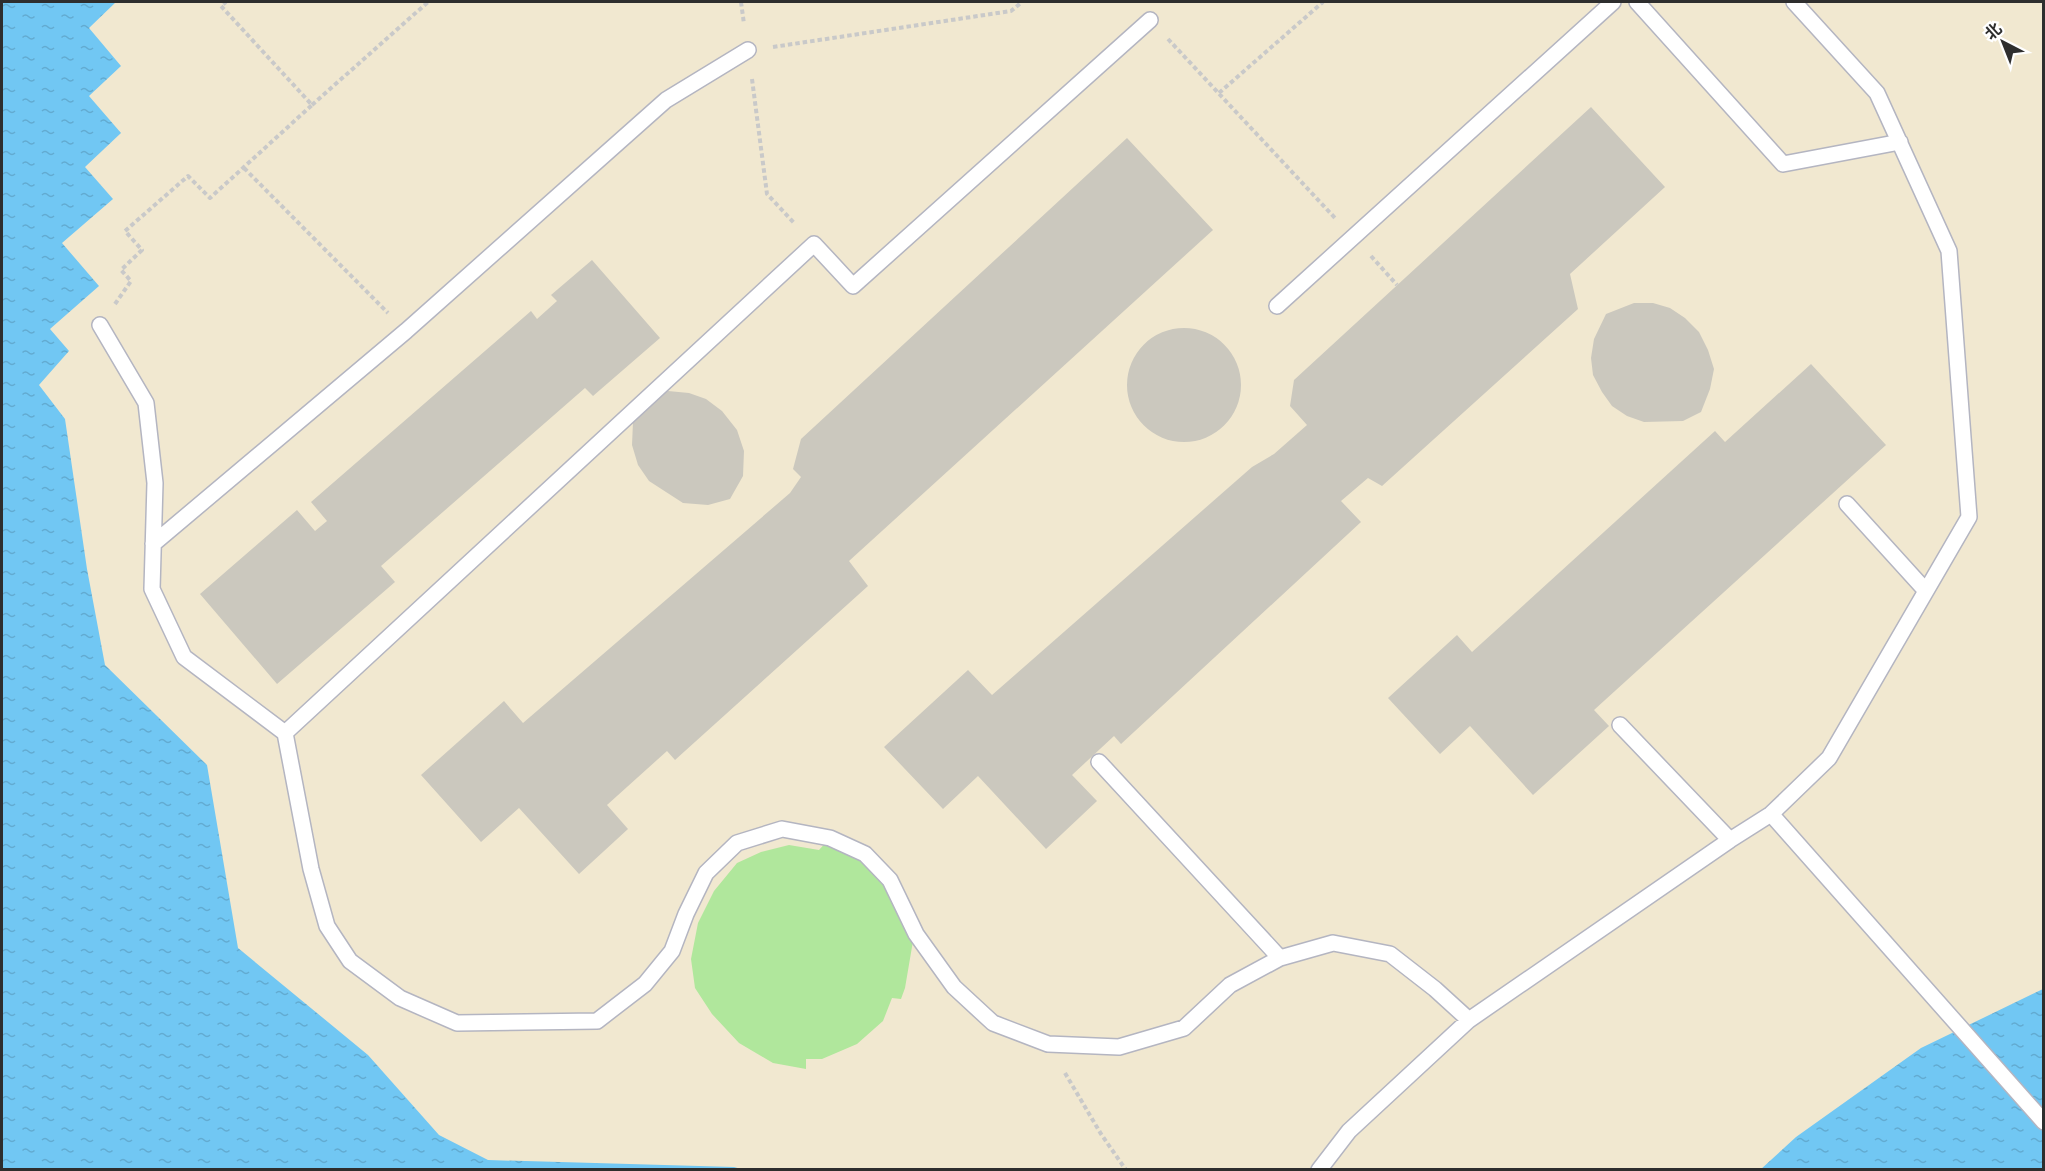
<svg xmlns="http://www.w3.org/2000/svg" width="2045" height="1171" viewBox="0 0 2045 1171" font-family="Commissioner,'Noto Sans SC',sans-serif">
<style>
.education{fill:#f1e8d0}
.grass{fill:#b0e79c}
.water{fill:url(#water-ripples)}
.building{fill:#cbc8be}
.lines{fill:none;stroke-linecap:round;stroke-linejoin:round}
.lane-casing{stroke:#b4b5c1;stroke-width:18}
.path{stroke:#c9c9c9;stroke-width:4;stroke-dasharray:4.5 3;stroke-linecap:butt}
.lane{stroke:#fff;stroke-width:15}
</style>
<defs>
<pattern id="water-ripples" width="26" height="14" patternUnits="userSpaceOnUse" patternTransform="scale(1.5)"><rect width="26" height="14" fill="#71c7f3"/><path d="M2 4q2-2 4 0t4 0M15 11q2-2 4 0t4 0" fill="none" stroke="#62abd1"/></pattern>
</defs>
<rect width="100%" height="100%" fill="#efeae0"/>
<path class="education" d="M2 2H2043V1169H2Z"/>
<path class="grass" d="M830 838 890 880 913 941 905 988 901 999 892 998 883 1021 857 1044 822 1059H806V1069L773 1063 739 1043 712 1014 695 988 691 959 698 923 714 891 737 863 761 852 789 845 819 850Z"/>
<path class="water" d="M2 2H116L89 28 121 66 89 96 121 133 85 167 113 199 62 243 99 286 50 329 69 351 39 385 65 419 87 569 105 665 207 765 238 948 368 1055 439 1135 488 1160 734 1167 741 1169H2Z
M2043 989V1169L1760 1170 1796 1137 1921 1048Z"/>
<path class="building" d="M1591 107 1665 187 1570 274 1578 309 1382 486 1368 478 1341 501 1361 522 1121 744 1114 736 1072 775 1097 801 1046 849 978 776 943 809 884 747 968 670 992 695 1252 467 1274 454 1307 425 1290 406 1294 380Z
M1127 138 1213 230 849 561 868 586 675 760 667 751 607 805 628 829 579 874 519 808 481 842 421 775 504 701 523 723 790 493 801 477 793 469 801 439Z
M592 260 660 338 593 396 585 388 381 566 395 582 277 684 200 594 297 510 315 531 327 521 311 502 531 311 537 319 557 301 551 295Z
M1634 303H1653L1670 308 1685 318 1699 332 1708 350 1714 369 1710 389 1701 412 1683 421 1644 422 1627 416 1612 406 1602 392 1593 375 1591 358 1594 339 1606 314Z
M1127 385a57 57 0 1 1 114 0a57 57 0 1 1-114 0Z
M1811 364 1886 445 1594 710 1609 726 1533 795 1470 726 1440 754 1388 698 1457 635 1472 652 1715 431 1725 442Z
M668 391 689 393 706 399 722 411 737 430 744 451 743 476 730 499 708 505 683 503 649 481 638 465 632 445 633 422 646 400Z"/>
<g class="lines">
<g class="lane-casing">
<path id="lane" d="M1637 2 1783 164 1900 142
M1277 306 1613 2
M100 325 146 403 155 483 152 589 184 657 285 733 311 869 327 926 350 961 400 998 457 1023 597 1021 645 984 672 951 686 914 706 873 737 843 782 829 830 838 865 854 890 880 916 934 954 987 993 1023 1048 1044 1119 1047 1184 1028 1230 985 1280 958 1333 943 1390 954 1435 989 1469 1020
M1847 504 1926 591
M153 544 406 331 666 100 748 50
M1620 725 1730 840
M285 733 814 244 853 286 1150 20
M1099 762 1280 958
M1771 814 2044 1122
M1319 1170 1349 1131 1469 1020 1730 840 1771 814 1829 758 1969 517 1949 251 1877 93 1794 2"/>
</g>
<path class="path" d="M741 2 744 24
M1168 39 1335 218
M773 47 1011 11 1022 2
M752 79 767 194 795 224
M1219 93 1323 2
M312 105 428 2
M244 168 388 313
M1371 256 1397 285
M115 304 131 281 121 270 142 250 125 231 188 176 210 198 312 105 221 6 226 2
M1065 1073 1101 1134 1126 1170"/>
<use href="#lane" class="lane"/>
</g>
<rect width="2045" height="1171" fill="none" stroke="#2e2e2e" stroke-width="6"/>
<g transform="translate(2003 42) rotate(318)" stroke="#ffffff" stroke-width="4.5" paint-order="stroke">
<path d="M0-4.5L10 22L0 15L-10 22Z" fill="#2e2e2e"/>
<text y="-9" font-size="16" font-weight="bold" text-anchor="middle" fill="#2e2e2e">北</text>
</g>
</svg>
